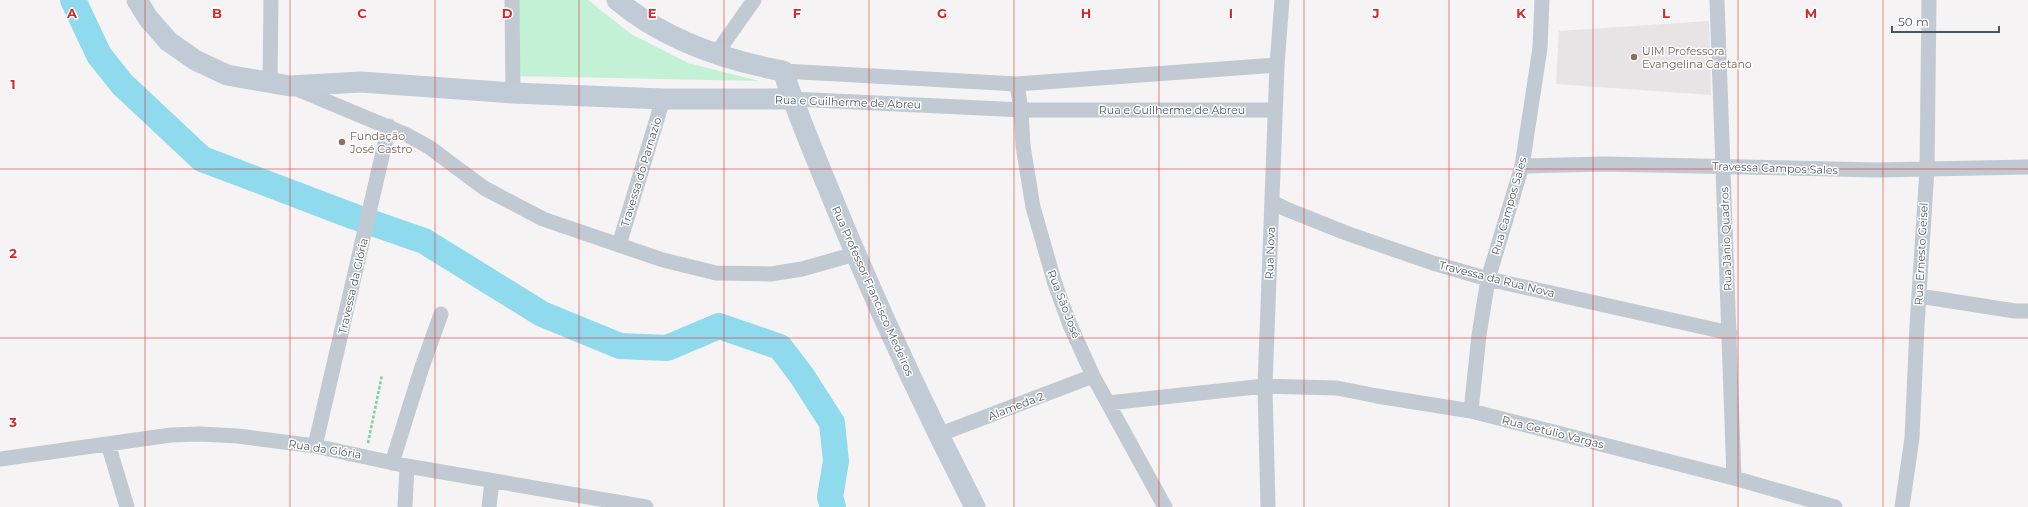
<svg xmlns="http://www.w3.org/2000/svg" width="2028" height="507" viewBox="0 0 2028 507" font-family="Montserrat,sans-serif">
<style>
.education{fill:#e6e4e5}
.green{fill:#c3f1d5}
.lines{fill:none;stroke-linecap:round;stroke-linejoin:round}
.river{stroke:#90daee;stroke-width:26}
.path{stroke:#7ad0a6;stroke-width:2.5;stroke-dasharray:3 2;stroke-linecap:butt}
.street{stroke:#c1cad2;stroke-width:15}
.secondary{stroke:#c1cbd6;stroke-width:21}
.grid{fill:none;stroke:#d62828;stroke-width:1;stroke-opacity:0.55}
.education-dot{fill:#8d6e63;stroke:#fff;stroke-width:1.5}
.labels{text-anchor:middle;stroke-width:3;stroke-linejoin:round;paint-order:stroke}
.education-label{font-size:11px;fill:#785e54;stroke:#fff;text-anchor:start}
.street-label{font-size:11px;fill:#4a5661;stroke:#fff}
.grid-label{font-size:13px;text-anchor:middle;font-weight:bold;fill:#d62828;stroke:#fff;stroke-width:3;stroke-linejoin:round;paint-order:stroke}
</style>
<rect width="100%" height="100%" fill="#f5f3f3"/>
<path class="education" d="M1709 21 1711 95 1556 84 1559 31Z"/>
<path class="green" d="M515 0H588L631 34 688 63 759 81 516 76Z"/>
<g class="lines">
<path class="river" d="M73 0 99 55 122 84 202 159 355 217 424 241 542 314 620 346 667 348 719 326 780 347 802 376 832 423 836 461 830 497 833 507"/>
<path class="path" d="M368 443 382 375"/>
<path class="street" d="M512 0 513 93
M1717 0 1734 478
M716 54 754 0
M783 71 1017 84 1277 65
M270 82 271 0
M1017 84 1021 110 1023 146 1033 207 1055 284 1070 325 1093 376 1165 507
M295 88 407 135 429 147 484 188 543 219 663 260 716 273 771 274 802 269 855 254
M792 99 1021 110H1275
M1522 166 1604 164 1877 170 2028 167
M1272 202 1286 209 1346 233 1433 263 1488 279 1730 333
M619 245 663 99
M1919 296 2015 311H2028
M1108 403 1265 386 1337 388 1377 396 1471 411 1734 478 1835 507
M1471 411 1479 335 1488 279 1522 166 1540 48 1542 0
M938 435 1093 376
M108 444 127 507
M315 446 389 126
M0 459 171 435 200 434 238 436 315 446 407 466 646 507
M392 463 422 367 441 314
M405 507 407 466
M489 507 492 481
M1268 507 1265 386 1277 65 1282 0
M1902 507 1912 438 1917 326 1927 169 1929 0"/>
<path class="secondary" d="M137 0 148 18 168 41 195 60 227 75 290 86 361 82 513 93 663 99H792
M617 0C663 39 724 60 783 71 796 111 813 151 829 190 873 298 922 404 975 507"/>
</g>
<path class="grid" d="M145 0V507M290 0V507M435 0V507M579 0V507M724 0V507M869 0V507M1014 0V507M1159 0V507M1304 0V507M1449 0V507M1593 0V507M1738 0V507M1883 0V507M0 169H2028M0 338H2028"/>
<g class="education-dot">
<circle cx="1634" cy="57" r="4"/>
<circle cx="342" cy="142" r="4"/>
</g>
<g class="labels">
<g class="education-label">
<text x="1642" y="55">UIM Professora<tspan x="1642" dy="13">Evangelina Caetano</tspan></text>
<text x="350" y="140">Fundação<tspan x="350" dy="13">José Castro</tspan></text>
</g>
<g class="street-label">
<text transform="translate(848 102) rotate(2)" y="4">Rua e Guilherme de Abreu</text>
<text x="1172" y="114">Rua e Guilherme de Abreu</text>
<text transform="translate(1775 168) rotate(2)" y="4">Travessa Campos Sales</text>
<text transform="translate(641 172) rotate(-73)" y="4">Travessa do Parnazio</text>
<text transform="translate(1509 206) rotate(-74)" y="4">Rua Campos Sales</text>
<text transform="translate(1726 239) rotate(-92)" y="4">Rua Jânio Quadros</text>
<text transform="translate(1270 253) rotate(-88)" y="4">Rua Nova</text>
<text transform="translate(1921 254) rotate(-87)" y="4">Rua Ernesto Geisel</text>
<text transform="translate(1497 279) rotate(14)" y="4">Travessa da Rua Nova</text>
<text transform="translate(353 286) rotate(-77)" y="4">Travessa da Glória</text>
<text transform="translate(873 291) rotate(66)" y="4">Rua Professor Francisco Medeiros</text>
<text transform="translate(1064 304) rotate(69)" y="4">Rua São José</text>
<text transform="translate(1016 406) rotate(-21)" y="4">Alameda 2</text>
<text transform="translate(1553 432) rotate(14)" y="4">Rua Getúlio Vargas</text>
<text transform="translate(325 449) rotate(9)" y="4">Rua da Glória</text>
</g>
</g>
<g class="grid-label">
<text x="72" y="18">A</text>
<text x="217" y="18">B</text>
<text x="362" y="18">C</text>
<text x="507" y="18">D</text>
<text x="652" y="18">E</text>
<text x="797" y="18">F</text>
<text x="942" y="18">G</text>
<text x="1086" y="18">H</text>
<text x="1231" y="18">I</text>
<text x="1376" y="18">J</text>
<text x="1521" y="18">K</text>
<text x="1666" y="18">L</text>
<text x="1811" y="18">M</text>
<text x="13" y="89">1</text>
<text x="13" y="258">2</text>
<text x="13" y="427">3</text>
</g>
<path d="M1892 26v6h107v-6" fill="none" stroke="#4a5661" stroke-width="2"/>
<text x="1898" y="26" font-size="12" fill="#4a5661" stroke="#ffffff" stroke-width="3" paint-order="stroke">50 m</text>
</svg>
